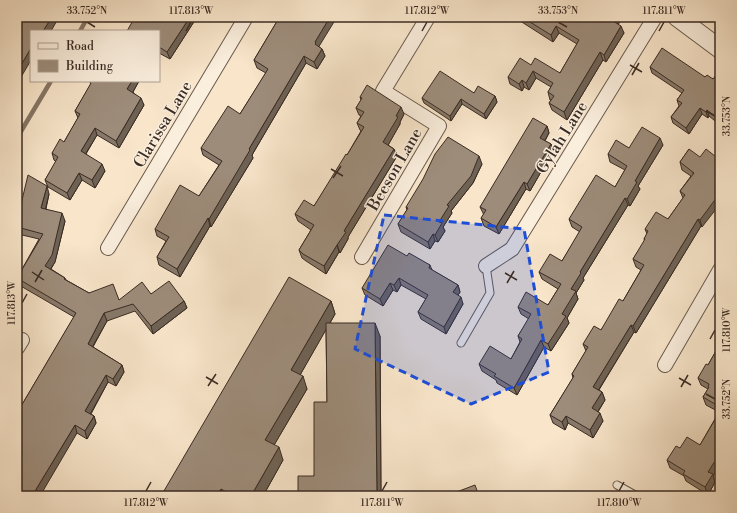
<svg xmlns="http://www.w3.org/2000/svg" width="737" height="513" viewBox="0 0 737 513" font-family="'Libre Bodoni',serif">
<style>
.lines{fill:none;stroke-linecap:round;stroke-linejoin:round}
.stream{stroke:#857565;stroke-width:4.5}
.service-casing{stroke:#6a5a4d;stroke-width:9}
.minor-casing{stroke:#6a5a4d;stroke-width:16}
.tertiary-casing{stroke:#6a5a4d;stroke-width:20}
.service{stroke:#faeedd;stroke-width:7}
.minor{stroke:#faeedd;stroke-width:14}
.tertiary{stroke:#faeedd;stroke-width:18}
.wall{fill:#877869;stroke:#3a2b23}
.shaded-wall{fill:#6e6255;stroke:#3a2b23}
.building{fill:#9d8c7a;stroke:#3a2b23}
.marked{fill:#1d4ed8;fill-opacity:0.2;stroke:#1d4ed8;stroke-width:3;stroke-dasharray:8 5;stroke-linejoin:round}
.ticks{fill:none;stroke:#3a2b23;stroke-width:1.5}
.labels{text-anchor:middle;stroke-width:3;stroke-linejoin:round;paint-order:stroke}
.street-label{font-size:16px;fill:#3a2b23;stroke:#faeedd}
.neatline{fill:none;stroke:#3a2b23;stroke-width:1.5}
.ticks-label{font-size:10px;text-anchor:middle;fill:#3a2b23}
</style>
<rect width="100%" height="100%" fill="#f8e5ca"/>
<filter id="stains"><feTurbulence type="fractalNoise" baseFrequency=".005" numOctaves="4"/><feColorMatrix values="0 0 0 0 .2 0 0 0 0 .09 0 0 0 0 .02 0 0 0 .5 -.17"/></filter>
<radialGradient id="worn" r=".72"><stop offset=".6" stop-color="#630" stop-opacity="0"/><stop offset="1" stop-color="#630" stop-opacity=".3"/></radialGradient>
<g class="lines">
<path class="stream" d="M80 31 88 17
M17 138 51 81"/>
<g class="service-casing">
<path id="service" d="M461 343 490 293 486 266
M617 485 637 496"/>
</g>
<g class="minor-casing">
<path id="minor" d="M108 248 246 17
M362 257 439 126 383 91 428 17
M486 266 512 249 655 17
M17 348 22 340
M665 365 720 270"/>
</g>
<g class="tertiary-casing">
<path id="tertiary" d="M677 17 720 49"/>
</g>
<use href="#service" class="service"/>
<use href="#minor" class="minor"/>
<use href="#tertiary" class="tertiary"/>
</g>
<path class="wall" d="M197 17 170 59 159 53V31Z
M278 17 322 49 325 56 317 69 306 63 252 155 253 158 211 227 210 226 180 277 159 265 157 257 166 241 157 236 155 229 199 196 219 165 203 155 201 148 240 114 266 73 257 68 254 60 279 18Z
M514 17H590L592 18 593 17H620L621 20 618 24 624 33 606 62 603 60 567 120 552 110 549 103 551 100H550L548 92 551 87 536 78 529 90 524 87 522 91 510 84 508 77 531 65 560 73 577 44 559 33 553 42Z
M650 67 705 77 713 79 720 78V125L709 116 708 118 702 114 689 134 673 123 671 117 679 106 677 100 682 93 652 73Z
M139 81 133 92 144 105 119 148 97 135 86 154 105 171 95 188 82 180 70 200 48 187 45 180 56 162 54 160 52 153 64 142 78 118 75 111 91 84 90 82Z
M474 93 495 96 497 102 486 119 462 104 451 121 424 103 422 98Z
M360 97 404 114 400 122V124L388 145 394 149 397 156 348 237V239L340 253 339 252 326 274 306 261 302 258 299 250 311 230 298 221 295 214 314 206 347 155 361 131 360 130 357 123 361 116 359 115 356 108 361 100Z
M547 126 549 133 545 141 551 144 553 151 530 191 526 189 499 234 484 226 481 218 484 215 480 207Z
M663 145 638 186 640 189 630 206 628 205 583 278 584 280 576 293 578 299 567 318 569 323 551 351 544 347 517 395 497 383 496 380 482 371 479 364 511 359 520 342 518 336 529 319 521 314 518 307 548 305 558 289 542 279 539 272 562 261 580 232 572 227 569 219 615 187 625 170 610 162 608 154 629 148Z
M689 149 702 227 701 226 636 333 634 332 599 390 602 392 605 400 598 412 603 421 593 438 568 423 565 430 553 423 550 415 573 378 572 374 586 351 583 344 601 330 623 301 641 270 636 267 633 259 645 241 644 239 647 234 645 229 668 219 683 198 680 191 691 176 682 170 680 162Z
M482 164 473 183 451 211 452 213 443 227 445 231 438 242 435 241 430 249 401 232 398 224 407 210 406 207Z
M49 194 46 209 65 221 55 262 51 269 65 278 66 280 89 293 119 300 151 294 184 301 187 308 153 334 135 311 107 321 93 347 122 365 124 372 116 386 108 382 91 414 94 416 96 423 87 439 77 433 17 496V406L20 408 74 317 19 285 17 278 39 239 18 234 17 230V221Z
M407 256 430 265 432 270 458 285 460 292 458 295 463 304 446 334 421 319 418 312 426 299 401 285 397 292 393 290 383 306 365 295 362 288Z
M331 301 335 314 330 323 380 336 381 496H298L314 476 327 402 326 329 300 375 307 389 274 445 283 460 263 496H161Z
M720 344V465L713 476 715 482 708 495 686 481 684 476 670 468 667 460 680 448 700 445 719 412 706 405 703 397 708 389 701 385 698 378 708 365Z"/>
<path class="shaded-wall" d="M52 17H59L51 31H43Z
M190 17H197L170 59 167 52Z
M330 17H337L318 48 315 44V42Z
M615 17H620L621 20 616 28 613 21Z
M556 26 559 33 553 42 551 35Z
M621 26 624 33 606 62 604 55Z
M31 48V60L17 84V72Z
M322 49 325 56 317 69 314 62Z
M600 52 603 60 567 120 564 112Z
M304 56 306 63 252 155 253 158 211 227 209 219 249 149Z
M533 71 536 78 529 90 526 83Z
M522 80 524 87 522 91 519 84Z
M132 81H139L130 97 127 89Z
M495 96 497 102 486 119 484 114Z
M141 98 144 105 119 148 116 141Z
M461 99 462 104 451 121 450 116Z
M401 107 404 114 400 122V124L386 149 383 142 396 116Z
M700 108 702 114 689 134 686 128Z
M707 110 709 116 708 118 706 112Z
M547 126 549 133 542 145 540 138Z
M95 128 97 135 83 158 81 151Z
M660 138 663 145 638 186 640 189 630 206 627 199 635 181Z
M551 144 553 151 530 191 527 184Z
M394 149 397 156 348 237V239L340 253 337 245 344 231Z
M479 156 482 164 473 183 451 211 452 213 443 227 445 231 438 242 435 235 439 222 447 205Z
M102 164 105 171 95 188 92 180Z
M79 173 82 180 70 200 67 193Z
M524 182 526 189 499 234 496 227Z
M47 186 49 194 44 215 41 208Z
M720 188V204L702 227 700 220Z
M625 198 628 205 583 278 584 280 576 293 578 299 567 318 569 323 551 351 548 344 562 314 571 289 580 272Z
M62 213 65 221 55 262 48 273 45 266Z
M208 218 210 226 180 277 177 269Z
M698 219 701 226 636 333 633 326Z
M433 234 435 241 430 249 428 242Z
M337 245 339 252 326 274 324 266Z
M399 278 401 285 397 292 394 285Z
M390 283 393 290 383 306 380 299Z
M458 285 460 292 456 299 453 292Z
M461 297 463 304 446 334 444 327Z
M184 301 187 308 153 334 151 326Z
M331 301 335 314 296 382 291 370Z
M104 313 107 321 90 351 88 344Z
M375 323 380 336 381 496H377Z
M631 325 634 332 596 394 593 387Z
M541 340 544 347 517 395 514 388Z
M122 365 124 372 116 386 113 379Z
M106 375 108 382 88 418 85 411Z
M303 376 307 389 270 452 265 440Z
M602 392 605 400 595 416 592 408Z
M600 413 603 421 593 438 590 430Z
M94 416 96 423 87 439 85 431Z
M566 416 568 423 565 430 562 422Z
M75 425 77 433 40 496H32Z
M720 445V465L713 476 715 482 708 495 705 487 708 472 717 449Z
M279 447 283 460 263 496H251Z
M221 489 223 496H216Z"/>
<path class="building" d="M17 17H52L43 31H31V48L17 72Z
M135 17H190L167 52 159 47V31H127Z
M278 17H330L315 42 316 43 315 44 322 49 314 62 304 56 249 149 250 150 209 219 208 218 177 269 157 257 169 237 155 229 180 185 199 196 222 161 201 148 228 106 240 114 268 69 254 60 279 18Z
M522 17H590L592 18 593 17H615L613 21 621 26 604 55 600 52 564 112 549 103 554 96 548 92 553 83 533 71 526 83 522 80 519 84 508 77 520 58 531 65 535 58 560 73 579 40 556 26 551 35Z
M662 48 705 77 707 75 713 79 716 75 720 78V120L707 110 706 112 700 108 686 128 671 117 682 103 677 100 684 90 650 67Z
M440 71 474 93 478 86 495 96 484 114 461 99 450 116 422 98Z
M90 81H132L127 89 141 98 116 141 95 128 81 151 102 164 92 180 79 173 67 193 45 180 58 157 52 153 60 139 64 142 80 114 75 111 91 83 90 82Z
M367 85 401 107 396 116 398 117 383 142 394 149 344 231 346 232 337 245 324 266 303 254 299 250 314 225 295 214 304 200 314 206 346 154 347 155 364 127 357 123 364 112 356 108 362 98 360 97Z
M533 118 547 126 540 138 551 144 527 184 524 182 496 227 481 218 486 210 480 207Z
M642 127 660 138 635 181 637 182 627 199 625 198 580 272 581 273 571 289 576 291 562 314 566 316 548 344 541 340 514 388 494 376 496 374 479 364 490 346 511 359 522 339 518 336 531 314 518 307 526 292 548 305 561 284 539 272 550 254 562 261 582 227 569 219 596 175 615 187 627 166 608 154 616 140 629 148Z
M448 137 479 156 471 176 447 205 449 206 439 222 442 223 435 235 433 234 428 242 398 224 408 208 406 207 423 179 435 154Z
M689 149 700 157 706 149 720 160V188L719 190 720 191V193L700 220 698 219 633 326 631 325 593 387 602 392 592 408 600 413 590 430 566 416 562 422 550 415 574 376 572 374 588 347 583 344 594 326 601 330 619 299 623 301 644 265 633 259 645 239H644L648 231 645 229 656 212 668 219 685 195 680 191 694 173 680 162Z
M28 175 47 186 41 208 62 213 52 255 45 266 65 278 64 279 89 293 113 284 119 300 142 282 151 294 169 281 184 301 151 326 133 304 104 313 88 344 122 365 113 379 106 375 85 411 94 416 85 431 75 425 32 496H17V484L19 481 17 480V406L20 408 76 313 17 278 43 234 17 227V221Z
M388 245 407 256 409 253 430 265 429 268 458 285 453 292 461 297 444 327 418 312 428 295 399 278 394 285 390 283 380 299 362 288Z
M289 277 331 301 291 370 303 376 265 440 279 447 251 496H234L221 489 216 496H161Z
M326 323H375L377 496H298V476H314V402H327Z
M720 344V407L703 397 709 387H708L709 384 698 378 706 364 708 365Z
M720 411V445L717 449 720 451V453L708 472 713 474 705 487 683 474 685 471 667 460 676 446 680 448 687 437 700 445Z
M475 485 479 496H446Z"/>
<path class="marked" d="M384 215 524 229 549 372 471 404 355 349Z"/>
<path class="ticks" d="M87 22 95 27M558 22 567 27M186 31 191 22M422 31 427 22M659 31 664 22M630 65 642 72M632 75 639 63M706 111 715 116M331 169 343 176M333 178 341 166M32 272 44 280M505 273 517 280M35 282 42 270M507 283 514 271M22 303 27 294M710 339 715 330M206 377 218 384M679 378 691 385M208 386 216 374M681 387 688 375M706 394 715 399M146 491 151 482M382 491 387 482M619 491 624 482"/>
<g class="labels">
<g class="street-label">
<text transform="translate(162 124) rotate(-59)" y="6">Clarissa Lane</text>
<text transform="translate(561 137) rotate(-58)" y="6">Gylah Lane</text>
<text transform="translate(394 169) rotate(-60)" y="6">Beeson Lane</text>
</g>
</g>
<rect width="737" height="513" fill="none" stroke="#f8e5ca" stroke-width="44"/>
<rect x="30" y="30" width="130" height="52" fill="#faeedd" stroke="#ada093"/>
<rect x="38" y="43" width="20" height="6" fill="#faeedd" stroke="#ada093"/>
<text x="66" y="50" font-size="12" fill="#3a2b23">Road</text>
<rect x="38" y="60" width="20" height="12" fill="#9d8c7a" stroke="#ada093"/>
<text x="66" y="70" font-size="12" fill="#3a2b23">Building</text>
<rect x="22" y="22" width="693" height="469" class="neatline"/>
<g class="ticks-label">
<text x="87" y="14">33.752°N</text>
<text x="191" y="14">117.813°W</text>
<text x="427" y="14">117.812°W</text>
<text x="558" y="14">33.753°N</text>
<text x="664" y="14">117.811°W</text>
<text transform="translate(726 116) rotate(-90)" y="4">33.753°N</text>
<text transform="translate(11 303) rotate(-90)" y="4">117.813°W</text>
<text transform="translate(726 330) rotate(-90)" y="4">117.810°W</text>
<text transform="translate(726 399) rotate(-90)" y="4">33.752°N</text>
<text x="146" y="506">117.812°W</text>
<text x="382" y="506">117.811°W</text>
<text x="619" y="506">117.810°W</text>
</g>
<rect width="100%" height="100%" filter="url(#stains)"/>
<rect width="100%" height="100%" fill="url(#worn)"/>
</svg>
